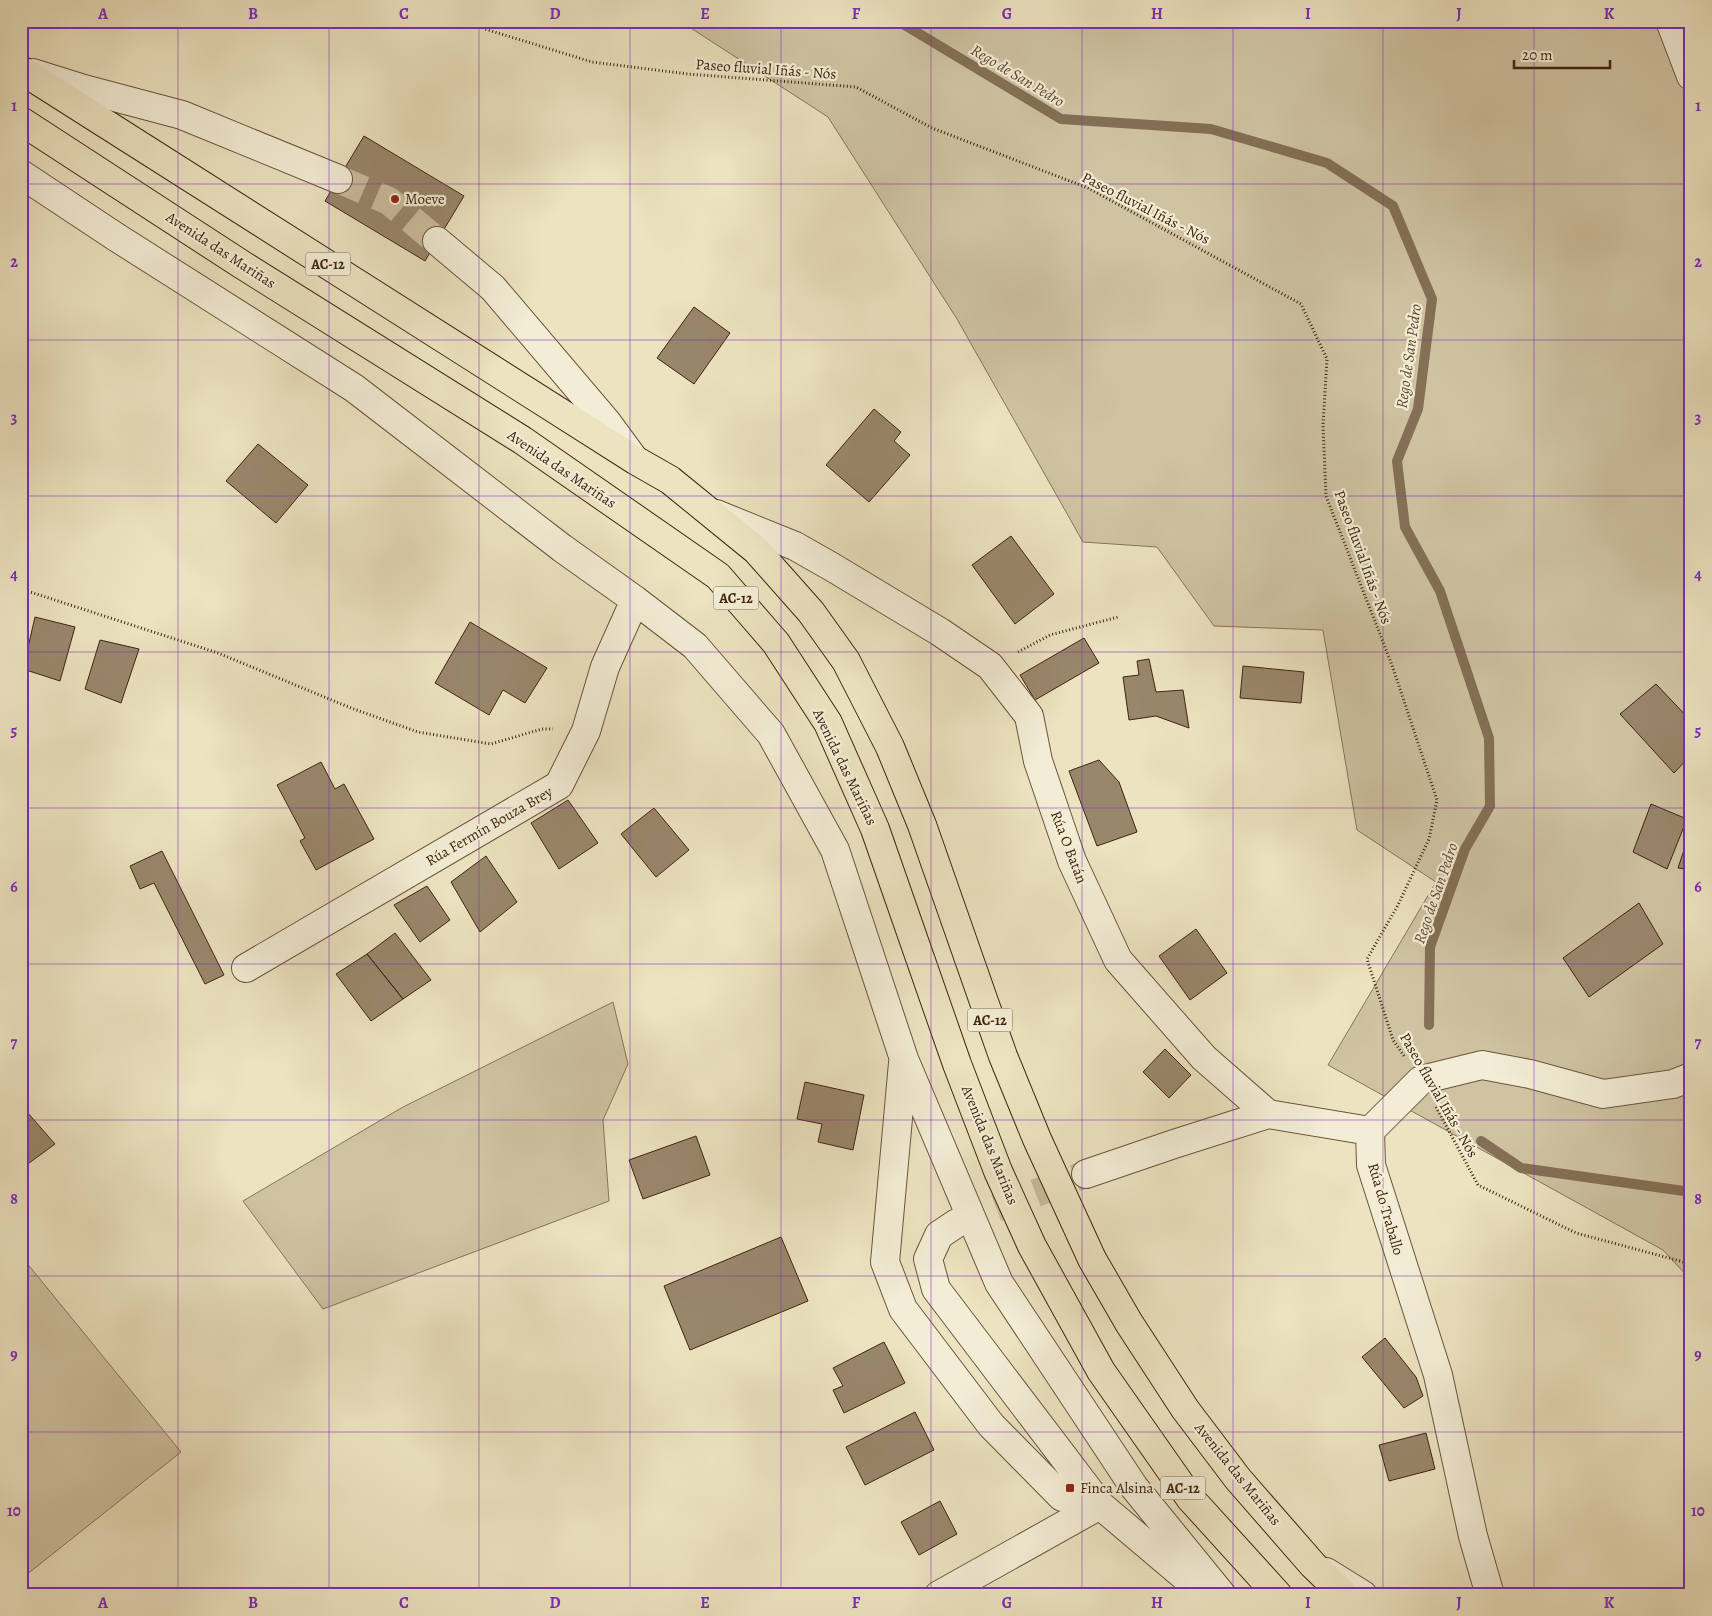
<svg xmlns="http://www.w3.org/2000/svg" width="1712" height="1616" viewBox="0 0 1712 1616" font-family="Alegreya,serif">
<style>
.green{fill:#cfc3a2;stroke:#887458}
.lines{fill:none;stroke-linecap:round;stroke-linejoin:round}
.stream{stroke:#847055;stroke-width:10}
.building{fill:#99876b;stroke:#40240f}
.minor-tunnel{stroke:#cabd9d;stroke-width:28;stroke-dasharray:28 14;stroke-linecap:butt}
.minor-casing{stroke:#6b543b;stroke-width:30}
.highway-casing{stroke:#40240f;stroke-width:30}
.path{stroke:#40240f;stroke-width:3;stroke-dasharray:1 2.5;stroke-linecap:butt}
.minor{stroke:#f3edd6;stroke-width:28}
.highway{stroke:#ece3c0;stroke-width:28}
.grid{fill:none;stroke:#7b2cbf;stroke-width:1;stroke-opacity:0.55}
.poi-dot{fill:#8f2418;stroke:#f3edd6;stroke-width:2}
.labels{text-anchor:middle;stroke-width:4.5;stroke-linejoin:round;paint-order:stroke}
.shield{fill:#f3edd6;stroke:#76604b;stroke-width:1}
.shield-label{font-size:14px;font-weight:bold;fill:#40240f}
.street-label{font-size:15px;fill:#40240f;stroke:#f3edd6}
.poi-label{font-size:15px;fill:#40240f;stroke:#f3edd6;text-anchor:start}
.water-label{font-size:16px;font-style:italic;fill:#624a32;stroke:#f3edd6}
.neatline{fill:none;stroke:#7b2cbf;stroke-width:2}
.grid-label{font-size:16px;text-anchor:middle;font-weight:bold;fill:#7b2cbf}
</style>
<rect width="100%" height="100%" fill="#ece3c0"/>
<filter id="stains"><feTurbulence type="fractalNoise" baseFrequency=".004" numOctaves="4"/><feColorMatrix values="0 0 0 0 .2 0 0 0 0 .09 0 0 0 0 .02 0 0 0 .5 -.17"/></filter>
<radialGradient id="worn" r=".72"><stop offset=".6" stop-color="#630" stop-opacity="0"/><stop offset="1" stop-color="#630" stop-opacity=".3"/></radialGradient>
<path class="green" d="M680 21H1691V1280L1663 1250 1328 1065 1436 882 1357 830 1323 630 1214 626 1157 547 1083 542 957 319 828 117Z
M613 1002 628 1064 603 1120 609 1201 323 1309 243 1201 403 1107Z
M21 1256 181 1452 21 1579Z"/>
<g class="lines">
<path class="stream" d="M898 21 1061 119 1211 129 1327 163 1393 206 1432 299 1418 409 1397 461 1405 527 1440 591 1489 738 1490 806 1465 849 1430 947 1429 1025
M1481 1141 1521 1168 1691 1192"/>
</g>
<path class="building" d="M364 136 464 196 425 261 325 201Z
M694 307 730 333 694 384 657 358Z
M874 409 901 432 894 441 910 455 869 502 826 465Z
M258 444 308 485 276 523 226 481Z
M1011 536 1054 594 1015 624 972 565Z
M35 617 75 627 60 681 23 669Z
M470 622 547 668 525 703 503 690 489 715 435 683Z
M1084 638 1099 663 1035 700 1020 675Z
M100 640 139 649 121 703 85 689Z
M1149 659 1156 692 1183 690 1189 728 1156 716 1129 720 1123 677 1139 675 1137 661Z
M1243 666 1304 672 1301 703 1240 698Z
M1656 684 1691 721V755L1674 773 1620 714Z
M1099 760 1119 782 1137 832 1097 846 1069 771Z
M321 762 335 789 344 784 374 839 316 870 300 841 305 838 277 785Z
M568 800 598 843 559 869 531 823Z
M1651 804 1687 819 1667 869 1633 852Z
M654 808 689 850 656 877 621 834Z
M1691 829V870L1678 868Z
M162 851 224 975 205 984 154 883 140 889 130 866Z
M486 856 517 902 480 932 451 882Z
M427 886 450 920 420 942 394 905Z
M1639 903 1663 944 1589 997 1563 958Z
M1196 929 1227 973 1190 1000 1159 956Z
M395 933 431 980 403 999 367 954Z
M367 954 403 999 371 1021 336 974Z
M1165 1049 1191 1075 1169 1098 1143 1072Z
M805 1082 864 1095 853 1150 818 1142 822 1124 797 1119Z
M27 1112 55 1144 21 1169V1117Z
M696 1136 710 1175 643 1199 629 1160Z
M781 1237 808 1301 690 1350 664 1286Z
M1385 1338 1416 1377 1423 1396 1404 1408 1362 1357Z
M884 1342 905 1383 844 1413 833 1390 843 1386 833 1368Z
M915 1412 934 1450 865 1485 846 1447Z
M1426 1433 1435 1469 1389 1481 1379 1445Z
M940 1501 957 1534 919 1555 901 1522Z"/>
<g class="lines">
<path class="minor-tunnel" d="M338 179 389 201 437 241
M957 1223 1086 1174"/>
<g class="minor-casing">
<path id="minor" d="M1670 21 1691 76
M33 73 84 89 182 115 338 179
M21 174 116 237 354 388 562 548 635 600 695 646 771 734 835 850 904 1059 999 1283 1134 1487 1222 1595
M437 241 493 288 606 421 634 459
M716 514 795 546 832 567 940 632 990 666 1029 716 1038 761 1072 861 1118 960 1204 1058 1268 1114
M246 968 559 785 586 731 605 667 635 600
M903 1063 885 1262 903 1309 991 1425 1062 1497 1100 1505
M1086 1174 1174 1144 1268 1114 1370 1131
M957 1223 939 1235 928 1259 936 1289 1100 1505 1197 1587 1207 1593
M1326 1572 1363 1595
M939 1595 1100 1505
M1490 1595 1473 1536 1438 1375 1371 1165 1370 1131 1421 1080 1482 1065 1530 1074 1603 1094 1673 1084 1691 1077"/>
</g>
<g class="highway-casing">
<path id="highway" d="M21 70 635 460 670 480 756 550 811 612 846 661 890 747 922 825 1003 1056 1037 1139 1092 1259 1129 1323 1185 1409 1238 1479 1313 1565 1344 1595
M21 121 241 264 522 440 718 576 776 643 828 723 875 829 957 1064 998 1171 1032 1246 1101 1371 1190 1498 1278 1595"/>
</g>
<path class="path" d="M479 21 485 29 592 62 688 74 856 87 932 128 1088 188 1301 304 1327 359 1323 425 1326 496 1392 665 1437 800 1429 839 1398 905 1367 959 1393 1040 1404 1056
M21 589 218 653 351 708 418 732 491 744 542 729H553
M1018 652 1050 635 1118 617
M1436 1107 1478 1185 1576 1233 1691 1264"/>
<use href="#minor" class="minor"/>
<use href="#highway" class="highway"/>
</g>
<path class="grid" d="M178 21V1595M329 21V1595M479 21V1595M630 21V1595M781 21V1595M931 21V1595M1082 21V1595M1233 21V1595M1383 21V1595M1534 21V1595M21 184H1691M21 340H1691M21 496H1691M21 652H1691M21 808H1691M21 964H1691M21 1120H1691M21 1276H1691M21 1432H1691"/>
<g class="poi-dot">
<circle cx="395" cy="199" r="5"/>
<rect x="1065" y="1483" width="10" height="10" rx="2.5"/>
</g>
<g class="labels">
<g class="shield">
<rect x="305.5" y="252.5" width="45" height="23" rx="4"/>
<rect x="713.5" y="586.5" width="45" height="23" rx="4"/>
<rect x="967.5" y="1008.5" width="45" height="23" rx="4"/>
<rect x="1160.5" y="1476.5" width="45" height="23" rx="4"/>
</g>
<g class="shield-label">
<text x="328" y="269">AC-12</text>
<text x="736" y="603">AC-12</text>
<text x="990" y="1025">AC-12</text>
<text x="1183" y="1493">AC-12</text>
</g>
<g class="street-label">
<text transform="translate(766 69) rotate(4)" y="5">Paseo fluvial Iñás - Nós</text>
<text transform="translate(1146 208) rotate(27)" y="5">Paseo fluvial Iñás - Nós</text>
<text transform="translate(221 250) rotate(33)" y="5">Avenida das Mariñas</text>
<text transform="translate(562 469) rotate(34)" y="5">Avenida das Mariñas</text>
<text transform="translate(1363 557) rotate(70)" y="5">Paseo fluvial Iñás - Nós</text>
<text transform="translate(845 767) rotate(64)" y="5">Avenida das Mariñas</text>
<text transform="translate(489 826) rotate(-30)" y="5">Rúa Fermín Bouza Brey</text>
<text transform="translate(1069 847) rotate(69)" y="5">Rúa O Batán</text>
<text transform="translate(1439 1095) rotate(60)" y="5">Paseo fluvial Iñás - Nós</text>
<text transform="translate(990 1145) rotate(68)" y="5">Avenida das Mariñas</text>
<text transform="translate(1386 1209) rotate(74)" y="5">Rúa do Traballo</text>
<text transform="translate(1238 1474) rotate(51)" y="5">Avenida das Mariñas</text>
</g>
<g class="poi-label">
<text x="405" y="204">Moeve</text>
<text x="1080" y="1493">Finca Alsina</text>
</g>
<g class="water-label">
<text transform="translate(1018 75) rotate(31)" y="6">Rego de San Pedro</text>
<text transform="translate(1408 356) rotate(-82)" y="6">Rego de San Pedro</text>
<text transform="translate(1435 893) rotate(-71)" y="6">Rego de San Pedro</text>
</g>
</g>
<rect width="1712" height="1616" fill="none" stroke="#ece3c0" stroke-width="55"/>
<path d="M1514 60v8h96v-8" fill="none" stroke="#40240f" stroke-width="2.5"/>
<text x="1522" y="60" font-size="15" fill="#40240f" stroke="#f3edd6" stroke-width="4" paint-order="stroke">20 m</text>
<rect x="28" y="28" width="1656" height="1560" class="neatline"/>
<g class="grid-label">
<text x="103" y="19">A</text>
<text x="253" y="19">B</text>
<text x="404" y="19">C</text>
<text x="555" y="19">D</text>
<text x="705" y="19">E</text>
<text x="856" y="19">F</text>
<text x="1007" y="19">G</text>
<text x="1157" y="19">H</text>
<text x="1308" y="19">I</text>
<text x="1459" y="19">J</text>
<text x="1609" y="19">K</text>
<text x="14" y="111">1</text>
<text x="1698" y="111">1</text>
<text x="14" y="267">2</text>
<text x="1698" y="267">2</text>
<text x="14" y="423">3</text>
<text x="1698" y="423">3</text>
<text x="14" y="580">4</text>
<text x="1698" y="580">4</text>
<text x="14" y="736">5</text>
<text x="1698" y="736">5</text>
<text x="14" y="892">6</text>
<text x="1698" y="892">6</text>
<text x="14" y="1048">7</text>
<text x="1698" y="1048">7</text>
<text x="14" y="1204">8</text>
<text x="1698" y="1204">8</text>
<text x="14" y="1360">9</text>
<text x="1698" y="1360">9</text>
<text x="14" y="1516">10</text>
<text x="1698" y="1516">10</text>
<text x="103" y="1608">A</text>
<text x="253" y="1608">B</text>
<text x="404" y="1608">C</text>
<text x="555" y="1608">D</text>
<text x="705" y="1608">E</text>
<text x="856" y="1608">F</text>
<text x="1007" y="1608">G</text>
<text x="1157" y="1608">H</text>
<text x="1308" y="1608">I</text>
<text x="1459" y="1608">J</text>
<text x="1609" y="1608">K</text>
</g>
<rect width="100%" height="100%" filter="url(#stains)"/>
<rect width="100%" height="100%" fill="url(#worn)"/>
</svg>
